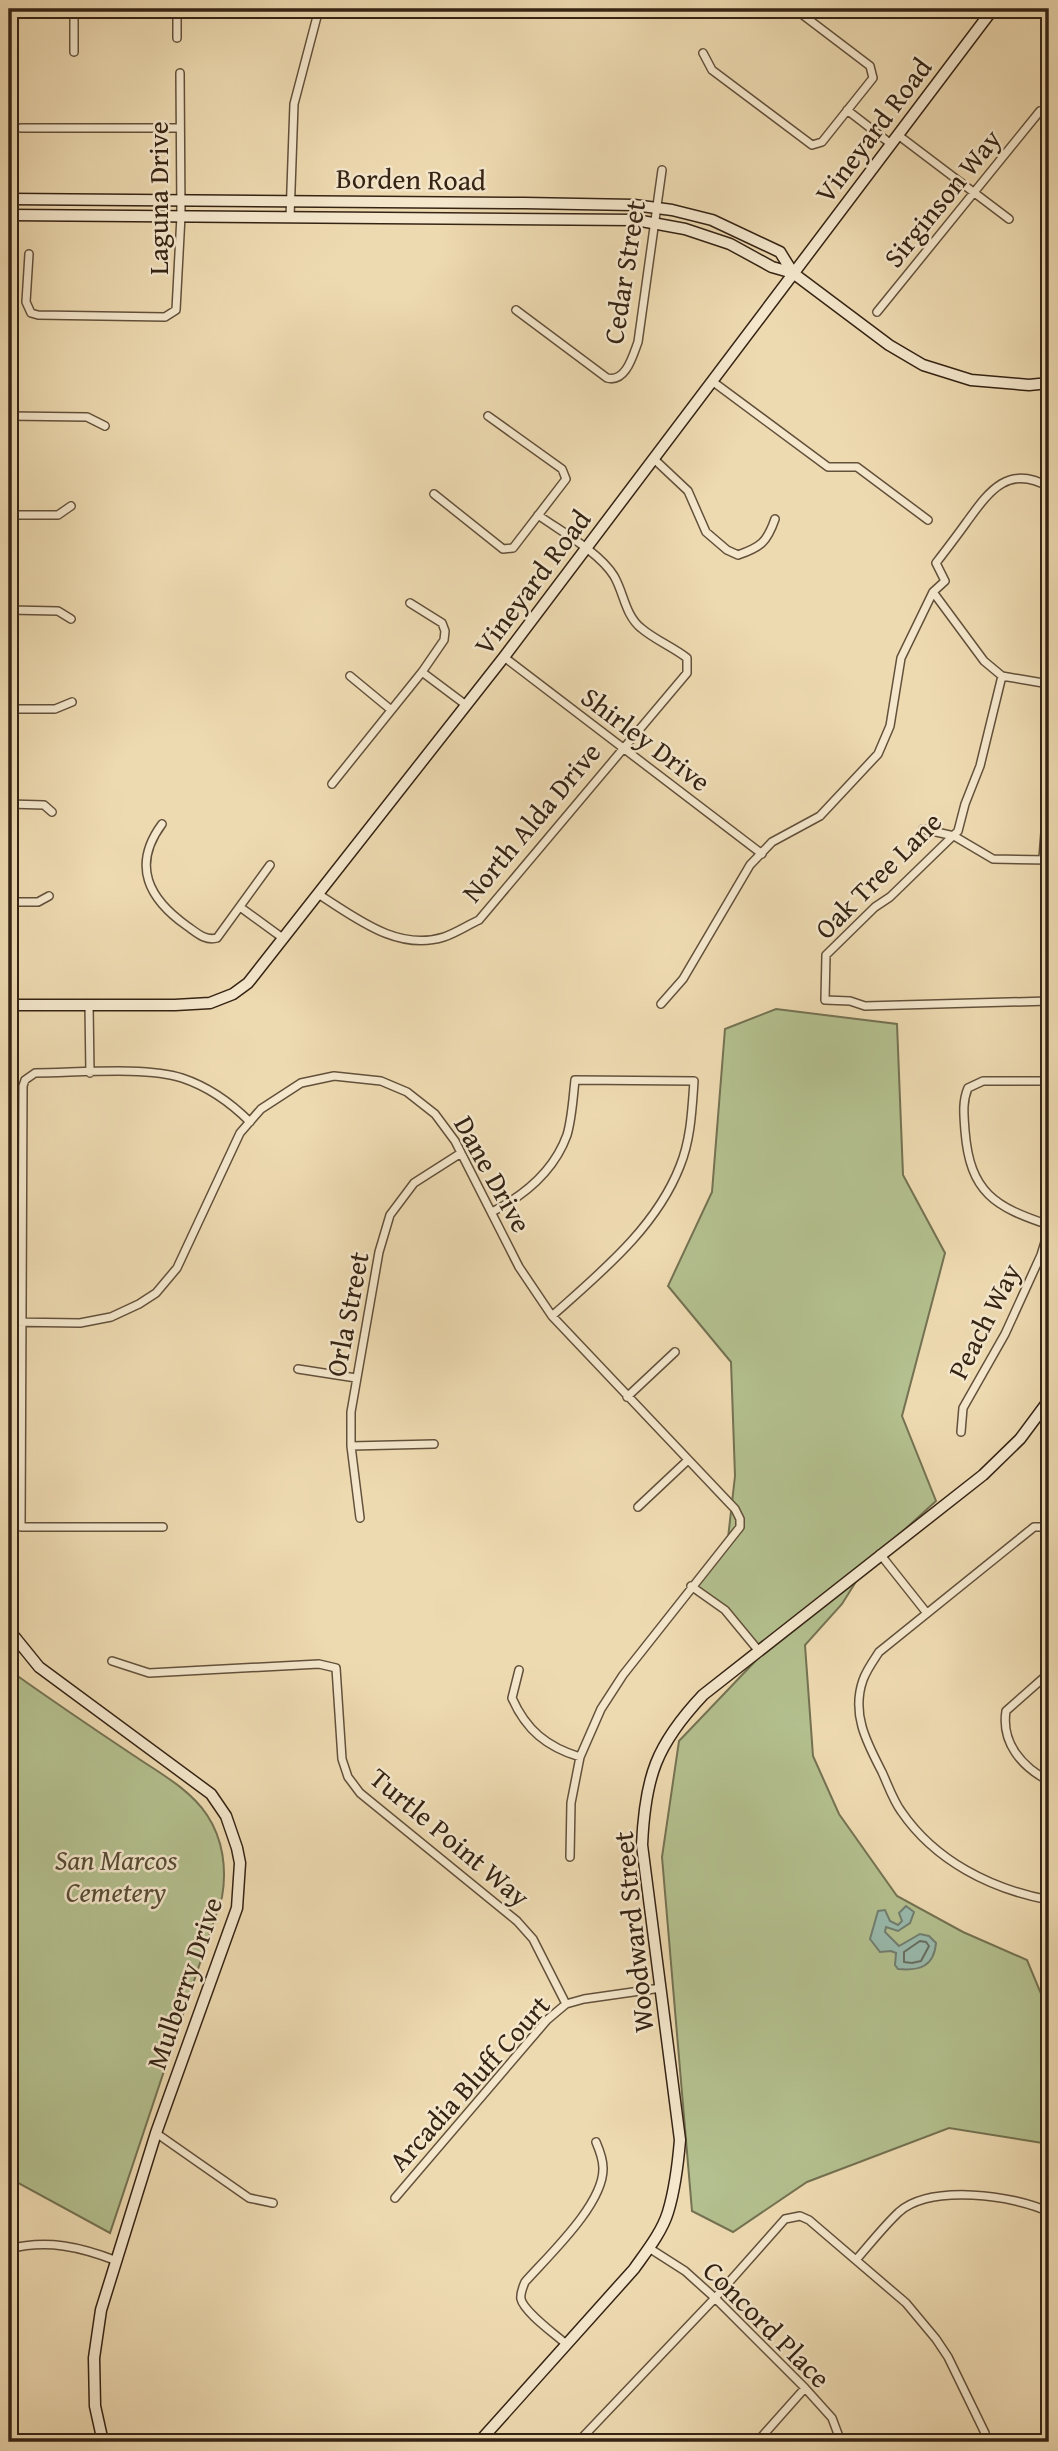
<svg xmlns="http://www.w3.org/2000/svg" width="1058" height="2451" viewBox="0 0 1058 2451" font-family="'Gentium Book Plus',serif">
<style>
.green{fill:#b4c08f;stroke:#747252;stroke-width:2}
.water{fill:#99baad;stroke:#717e70;stroke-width:2}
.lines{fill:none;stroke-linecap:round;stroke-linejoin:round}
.shore{stroke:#676e60;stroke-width:2}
.street-casing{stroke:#63513b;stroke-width:10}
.secondary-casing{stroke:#352314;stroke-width:13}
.street{stroke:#f4e7cc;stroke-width:7}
.secondary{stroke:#f4e7cc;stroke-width:10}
.labels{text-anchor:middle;stroke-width:5;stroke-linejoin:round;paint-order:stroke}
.street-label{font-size:28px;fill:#352314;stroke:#f4e7cc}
.park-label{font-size:28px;font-style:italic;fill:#554a33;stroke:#f4e7cc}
</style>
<rect width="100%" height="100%" fill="#eedab1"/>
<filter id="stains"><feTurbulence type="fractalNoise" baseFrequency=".00286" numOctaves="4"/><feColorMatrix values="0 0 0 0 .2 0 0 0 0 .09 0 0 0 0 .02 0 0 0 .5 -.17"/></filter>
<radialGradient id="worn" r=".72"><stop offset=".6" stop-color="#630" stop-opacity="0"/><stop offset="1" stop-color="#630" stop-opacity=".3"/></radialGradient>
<path class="green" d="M776 1009 897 1024 903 1175 945 1253 902 1416 936 1501 867 1564 842 1604 805 1645 813 1756 839 1814 897 1896 963 1932 1027 1960 1044 2001 1049 2006V2144L949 2128 807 2182 733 2232 692 2211 662 1857 679 1741 785 1630 758 1650 730 1616 692 1586 728 1538 735 1476 731 1362 668 1286 712 1192 725 1029Z
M9 1670C50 1699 91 1727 133 1755 158 1772 190 1789 207 1815 223 1839 227 1869 222 1897L110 2233 9 2178Z"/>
<path class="water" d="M906 1906 914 1912 910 1923 898 1931 886 1927 885 1932 899 1946 920 1934 929 1936 936 1943C934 1967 919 1971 898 1969L895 1965 896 1953 891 1951 880 1952 870 1939 878 1911 885 1910 890 1921 898 1925 902 1921 899 1913Z"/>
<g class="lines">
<path class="shore" d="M920 1941 926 1942 929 1946 921 1961 912 1963 904 1962V1952Z"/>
<g class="street-casing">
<path id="street" d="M74 9V52
M177 9V38
M1047 9 1049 11
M703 53 712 70 812 145 822 142 873 78 870 66 795 9
M9 54 10 9
M847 110 891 144
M21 128H180
M898 135 1009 219
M290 217 294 104 319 9
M29 254 26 302 31 313 38 315 165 317 176 310 181 216 180 73
M516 310 607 378C626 383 633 355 638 342L662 170
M877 312 1040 111
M712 381 828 467H857L928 520
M9 416 87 417 105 426
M654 459 688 491 706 532 727 550 738 555C761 547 767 542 775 519
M434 494 503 549 513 548 566 479 562 469 488 416
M9 515H58L71 506
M933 592 984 661 1002 676 1049 684
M9 610 58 611 71 619
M504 657 762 854
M422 672 466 705
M350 676 390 709
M1002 676 980 766 965 804 958 831 890 897 875 907 826 955 825 1000 850 1001 865 1006 1049 1001
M9 709H55L72 702
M332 784 422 672 444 640 445 631 442 623 410 603
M9 804 44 805 52 812
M162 824C131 866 149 899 187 926 197 933 205 941 217 938L270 865
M923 829 954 836 993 859 1049 860
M1043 859 1049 780
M318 894C355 917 397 952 444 937 456 933 468 925 479 920L687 673V658C673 647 655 640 641 628 625 615 624 593 614 576 599 552 562 532 538 515
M9 902H38L49 896
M240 907 284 939
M661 1004 683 979 750 865 772 842 820 816 878 754 890 726 901 658 933 592 945 581 936 563C946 550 956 537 966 523 988 493 1007 463 1049 487
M89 1005 90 1073
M1049 1081H983L968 1088C962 1102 964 1116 965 1131 970 1193 995 1207 1049 1225
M492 1212C525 1195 554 1171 567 1135 572 1118 573 1098 575 1080L694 1081C692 1109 691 1139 680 1166 656 1228 600 1273 552 1316
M9 1322 80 1323 111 1317 139 1304 156 1293 177 1268 240 1133 261 1109 301 1083 334 1076 381 1081 407 1092 435 1114 455 1141 519 1267 552 1316 735 1509 740 1519V1527L623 1675 601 1709 580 1757 571 1803 570 1857
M298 1369 356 1378
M627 1397 675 1352
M961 1432 963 1408 1005 1334 1041 1255 1049 1229
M351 1446 434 1444
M638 1507 688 1460
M360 1518 351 1446V1412L379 1252 390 1215 414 1183 461 1153
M163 1527H21L23 1086 25 1080 35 1073C75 1073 146 1066 182 1078 209 1087 230 1102 250 1122
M1049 1527H1034L879 1652C873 1661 866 1671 863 1680 851 1714 867 1743 882 1772 888 1785 893 1800 901 1811 935 1861 991 1889 1049 1900
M880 1554 926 1612
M691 1586 725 1610 758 1650
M112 1661 149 1673 319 1664 336 1668 342 1759 348 1777 360 1793 517 1921 533 1939 566 2004
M519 1670 512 1698C526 1730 547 1747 580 1757
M1049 1673 1006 1711C1001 1743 1022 1767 1049 1781
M156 2133 249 2198 273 2203
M395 2198 547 2020 566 2004 584 1999 661 1988
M649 2248 685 2271 715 2298 805 2388 832 2418 841 2442
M9 2249C47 2239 81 2247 117 2261
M856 2260C870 2244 884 2226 899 2212 931 2184 1014 2195 1049 2212
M566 2344C555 2334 524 2312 521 2299 520 2293 523 2287 525 2282 548 2256 604 2204 603 2168 603 2160 599 2149 596 2142
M578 2442 715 2298 785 2219 800 2216 809 2220 906 2303 936 2339 948 2357 985 2433
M757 2442 805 2388"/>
</g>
<g class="secondary-casing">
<path id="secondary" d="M9 199 524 203 634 205 672 210 712 220 780 252 793 273 889 345 923 365 971 380 1029 385 1049 383
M9 215 636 220 685 229 730 244 772 267 793 273
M9 1005H175L210 1003 233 994 248 983 504 657 993 9
M9 1630 39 1667 211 1794 226 1816 237 1848 240 1863 237 1908 156 2133 101 2310 94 2358 95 2406 103 2442
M479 2442 634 2269C646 2252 662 2232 668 2212 675 2189 678 2164 680 2140L642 1845C645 1777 656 1745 703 1695L983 1475 1020 1439 1049 1400"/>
</g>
<use href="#street" class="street"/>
<use href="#secondary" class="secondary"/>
</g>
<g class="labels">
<g class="street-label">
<text transform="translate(873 130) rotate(-53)" y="10">Vineyard Road</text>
<text transform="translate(411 179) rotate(1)" y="10">Borden Road</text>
<text transform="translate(158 198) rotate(-90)" y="10">Laguna Drive</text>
<text transform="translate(942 198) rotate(-51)" y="10">Sirginson Way</text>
<text transform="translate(624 272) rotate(-81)" y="10">Cedar Street</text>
<text transform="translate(532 582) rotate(-53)" y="10">Vineyard Road</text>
<text transform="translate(646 739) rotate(37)" y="10">Shirley Drive</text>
<text transform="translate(531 822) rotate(-50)" y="10">North Alda Drive</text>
<text transform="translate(878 875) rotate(-45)" y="10">Oak Tree Lane</text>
<text transform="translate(493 1174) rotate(61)" y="10">Dane Drive</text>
<text transform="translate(347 1314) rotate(-79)" y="10">Orla Street</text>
<text transform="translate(984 1321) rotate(-63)" y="10">Peach Way</text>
<text transform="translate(450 1837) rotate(40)" y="10">Turtle Point Way</text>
<text transform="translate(633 1932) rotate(-96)" y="10">Woodward Street</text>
<text transform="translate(184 1983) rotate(-71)" y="10">Mulberry Drive</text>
<text transform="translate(469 2083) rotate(-48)" y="10">Arcadia Bluff Court</text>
<text transform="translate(767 2324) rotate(45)" y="10">Concord Place</text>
</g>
<g class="park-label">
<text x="116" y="1870">San Marcos<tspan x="116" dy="32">Cemetery</tspan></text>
</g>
</g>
<rect width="1058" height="2451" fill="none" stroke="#eedab1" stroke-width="35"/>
<rect x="10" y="10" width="1037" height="2430" fill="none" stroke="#352314" stroke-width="3.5"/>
<rect x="18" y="18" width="1023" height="2416" fill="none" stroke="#352314" stroke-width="2"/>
<rect width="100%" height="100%" filter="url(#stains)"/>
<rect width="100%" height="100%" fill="url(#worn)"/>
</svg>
